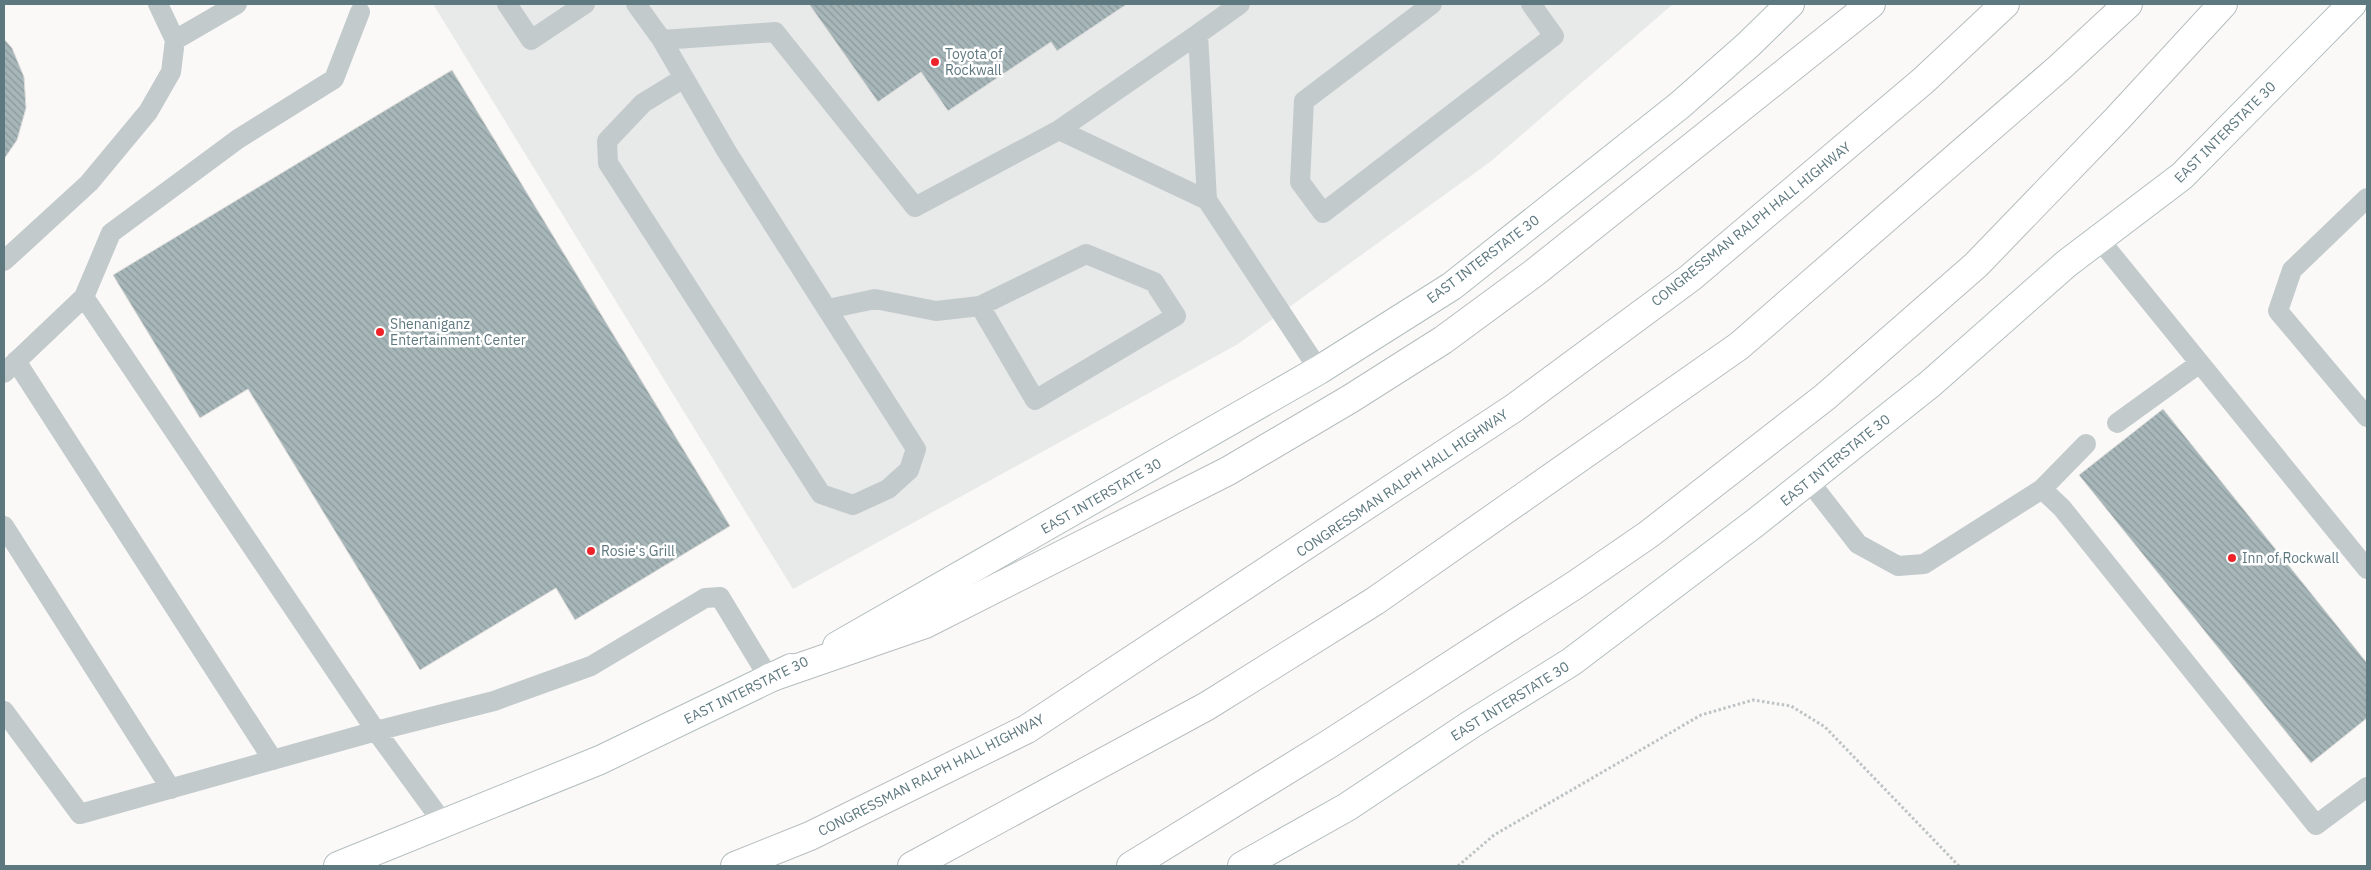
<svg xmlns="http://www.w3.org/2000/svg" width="2371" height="870" viewBox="0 0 2371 870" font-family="'IBM Plex Sans',sans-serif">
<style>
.built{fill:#e8e9e9}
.building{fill:url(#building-back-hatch);stroke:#dcdbda}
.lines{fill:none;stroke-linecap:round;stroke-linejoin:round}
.secondary-casing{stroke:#b3bdbf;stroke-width:30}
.motorway-casing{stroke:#b6bdbf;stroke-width:30}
.path{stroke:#bdc2c4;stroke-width:3;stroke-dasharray:2.5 2.5;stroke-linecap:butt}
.service{stroke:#c3cacc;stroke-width:20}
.secondary{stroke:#fff;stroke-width:28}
.motorway{stroke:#fff;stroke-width:28}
.poi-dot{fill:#ee232a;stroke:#fff;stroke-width:2}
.labels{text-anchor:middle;stroke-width:5;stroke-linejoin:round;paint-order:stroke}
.poi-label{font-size:14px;fill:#5e787f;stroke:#fff;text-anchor:start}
.street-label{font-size:14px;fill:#5e787f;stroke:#fff}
</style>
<defs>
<pattern id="building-back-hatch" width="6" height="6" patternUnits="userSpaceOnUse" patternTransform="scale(1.25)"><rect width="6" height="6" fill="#a7b6b8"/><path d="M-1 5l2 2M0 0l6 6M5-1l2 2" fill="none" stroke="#8b999b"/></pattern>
</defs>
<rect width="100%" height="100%" fill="#faf9f8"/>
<path class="built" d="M433 4H1673L1490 162 1238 344 793 589Z"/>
<path class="building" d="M809 4H1127L1057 51 1051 42 948 111 921 72 878 102Z
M4 39 12 48 24 77 26 108 17 140 4 159Z
M452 70 730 526 575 620 556 588 420 670 248 389 200 418 113 275Z
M2163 409 2367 663V718L2311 763 2079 475Z"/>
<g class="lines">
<g class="secondary-casing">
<path id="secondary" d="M837 646 1319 370 1452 286 1680 105 1748 45 1790 4
M338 866 600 760 791 668
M1242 866 1347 807 1470 725 1571 662 1755 523 1930 384 2066 264 2182 176 2352 4"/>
</g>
<g class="motorway-casing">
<path id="motorway" d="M769 678 925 624 1228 471 1350 399 1443 340 1534 273 1871 4
M735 866 810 836 1027 729 1514 408 1690 278 1924 80 2005 4
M912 866 1207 706 1375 601 1739 346 2059 68 2128 4
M1131 866 1329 744 1575 585 1649 534 1825 397 1976 265 2117 119 2223 4"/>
</g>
<path class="path" d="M1458 866 1494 835 1701 715 1753 700 1791 706 1825 727 1959 866"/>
<path class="service" d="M507 4 531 40 585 4
M636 4 662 40 775 32 915 207 1059 130 1207 200
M1240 4 1198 34 1207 200 1319 370
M1432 4 1304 101 1300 182 1323 213 1554 36 1531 4
M175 40 237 4
M662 40 727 152 916 449 909 470 888 489 853 505 821 494 608 163 607 141 643 103 684 78
M1059 130 1198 34
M2367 198 2292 270 2278 311 2367 417
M2099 239 2367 569
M4 261 89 183 148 112 171 72 175 40 158 4
M84 297 111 233 238 139 334 79 360 12
M828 309 875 299 936 311 980 306 1086 254 1154 282 1176 316 1035 400 980 306
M16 361 273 760
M4 373 84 297 376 731 444 824
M2117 423 2200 363
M1809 481 1858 544 1898 566 1924 564 2042 489 2062 508 2316 825 2367 787
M2042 489 2086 444
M4 526 171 789
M4 711 80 814 376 731 494 701 591 666 705 598 720 597 769 678"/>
<use href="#secondary" class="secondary"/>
<use href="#motorway" class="motorway"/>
</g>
<g class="poi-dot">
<circle cx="935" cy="62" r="5"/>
<circle cx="380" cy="332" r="5"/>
<circle cx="591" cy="551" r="5"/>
<circle cx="2232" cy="558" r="5"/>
</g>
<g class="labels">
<g class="poi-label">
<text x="945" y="59">Toyota of<tspan x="945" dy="16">Rockwall</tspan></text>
<text x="390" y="329">Shenaniganz<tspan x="390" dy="16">Entertainment Center</tspan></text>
<text x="601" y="556">Rosie's Grill</text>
<text x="2242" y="563">Inn of Rockwall</text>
</g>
<g class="street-label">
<text transform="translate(2225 132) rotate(-45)" y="5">EAST INTERSTATE 30</text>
<text transform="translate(1751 224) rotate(-39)" y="5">CONGRESSMAN RALPH HALL HIGHWAY</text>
<text transform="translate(1483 259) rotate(-37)" y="5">EAST INTERSTATE 30</text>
<text transform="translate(1835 460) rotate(-39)" y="5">EAST INTERSTATE 30</text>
<text transform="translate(1402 483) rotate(-34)" y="5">CONGRESSMAN RALPH HALL HIGHWAY</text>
<text transform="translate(1101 496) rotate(-30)" y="5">EAST INTERSTATE 30</text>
<text transform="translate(746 690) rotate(-26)" y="5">EAST INTERSTATE 30</text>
<text transform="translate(1510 701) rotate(-32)" y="5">EAST INTERSTATE 30</text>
<text transform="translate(931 775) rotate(-27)" y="5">CONGRESSMAN RALPH HALL HIGHWAY</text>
</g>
</g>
<rect width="2371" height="870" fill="none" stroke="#5e787f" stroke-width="10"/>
</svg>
